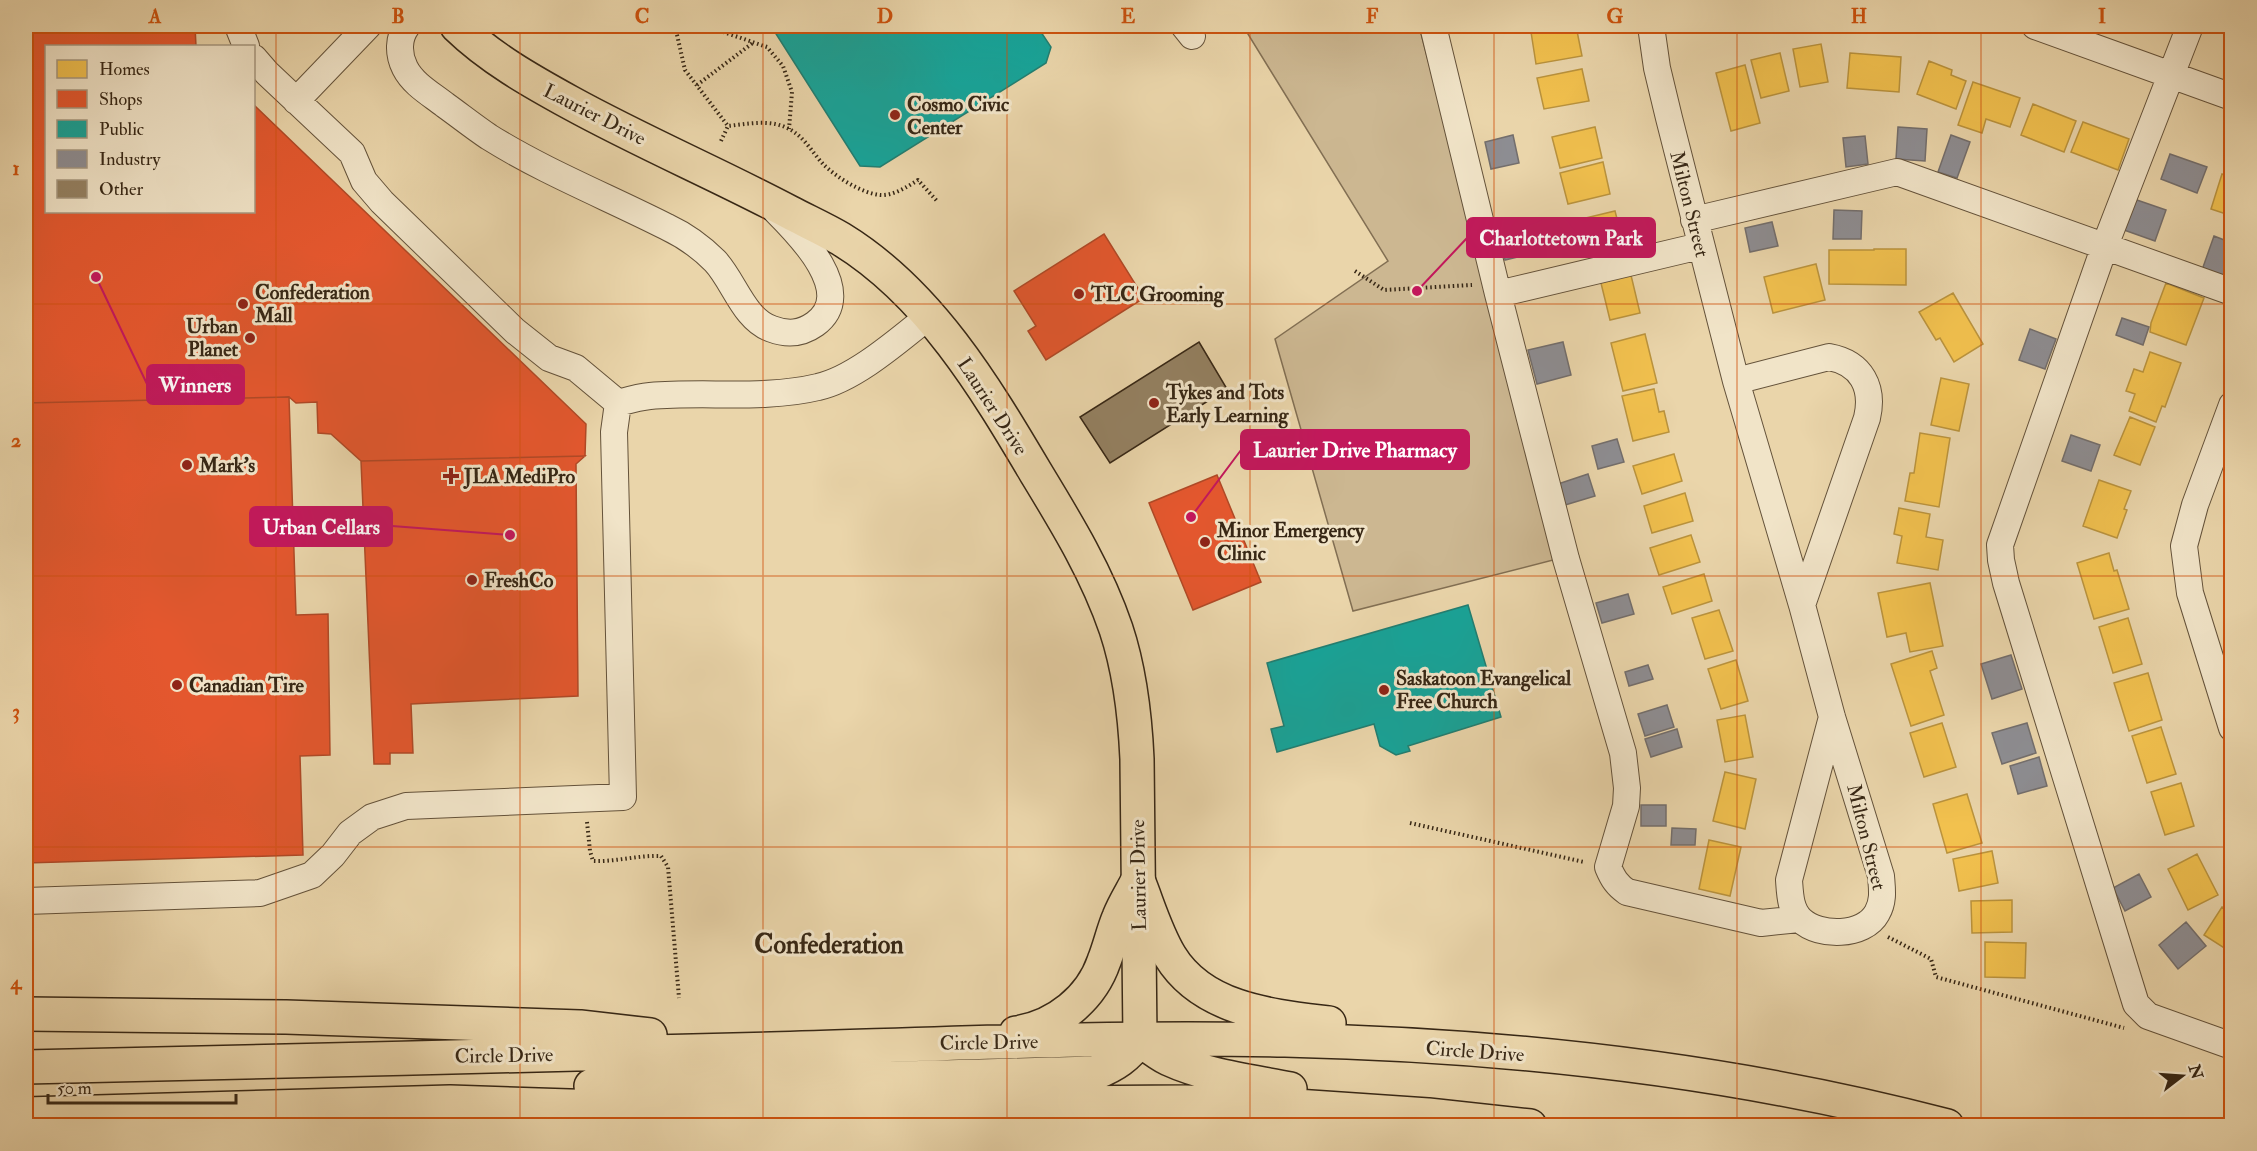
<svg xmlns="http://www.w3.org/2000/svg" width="2257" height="1151" viewBox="0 0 2257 1151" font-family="'IM FELL Double Pica',serif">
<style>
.green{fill:#ccb791;stroke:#826f53;stroke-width:1.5}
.homes{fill:#f2c14e;stroke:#ba933d;stroke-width:1.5}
.shops{fill:#e4572e;stroke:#b04926;stroke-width:1.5}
.public{fill:#17a398;stroke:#217e71;stroke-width:1.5}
.industry{fill:#8d8d92;stroke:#736e6c;stroke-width:1.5}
.building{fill:#948162;stroke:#372715;stroke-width:1.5}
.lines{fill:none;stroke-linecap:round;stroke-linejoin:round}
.minor-casing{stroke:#64523a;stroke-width:28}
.major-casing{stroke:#372715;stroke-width:36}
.highway-casing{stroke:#372715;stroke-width:36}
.path{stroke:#372715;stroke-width:4;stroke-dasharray:1.5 3;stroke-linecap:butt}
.minor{stroke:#f1e4c8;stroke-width:26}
.major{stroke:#ead5aa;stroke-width:33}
.highway{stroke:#ead5aa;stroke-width:33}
.grid{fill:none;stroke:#cd520d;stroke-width:1.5;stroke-opacity:0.55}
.poi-dot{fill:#8f2418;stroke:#f1e4c8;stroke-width:2}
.labels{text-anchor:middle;stroke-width:6;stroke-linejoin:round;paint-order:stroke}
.poi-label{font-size:20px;font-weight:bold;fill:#372715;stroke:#f1e4c8;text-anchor:start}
.street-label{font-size:20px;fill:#372715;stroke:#f1e4c8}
.district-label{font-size:26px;font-weight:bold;fill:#372715;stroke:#f1e4c8}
.leader{fill:none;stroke:#c2185b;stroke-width:2}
.callout-dot{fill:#c2185b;stroke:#f1e4c8;stroke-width:2}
.callout{fill:#c2185b;stroke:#c2185b;stroke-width:2}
.callout-label{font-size:21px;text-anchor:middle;font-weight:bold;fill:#fff}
.neatline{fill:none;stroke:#cd520d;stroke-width:2}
.grid-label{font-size:20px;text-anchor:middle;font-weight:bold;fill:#cd520d}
</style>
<rect width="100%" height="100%" fill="#ead5aa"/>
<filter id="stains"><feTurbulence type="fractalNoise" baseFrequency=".00333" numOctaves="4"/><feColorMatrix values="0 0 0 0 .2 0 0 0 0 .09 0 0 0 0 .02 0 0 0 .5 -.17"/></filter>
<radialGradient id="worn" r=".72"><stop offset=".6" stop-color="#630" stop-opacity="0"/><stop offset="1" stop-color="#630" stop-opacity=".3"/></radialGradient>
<path class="green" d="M1243 26H1419L1497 320 1557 559 1353 611 1275 339 1388 261Z"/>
<path class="homes" d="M1576 26 1582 56 1536 64 1531 32Z
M1821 44 1828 82 1800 87 1793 49Z
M1780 53 1789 91 1761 98 1751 60Z
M1850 53 1901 57 1899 92 1847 88Z
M1929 61 1952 70 1951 75 1966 81 1956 109 1917 94Z
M1745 65 1760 123 1731 131 1716 73Z
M1582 69 1589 101 1544 109 1537 78Z
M1973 82 2020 98 2010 127 1986 119 1982 133 1958 125Z
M2033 104 2076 121 2064 152 2021 135Z
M2083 122 2129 139 2118 170 2071 152Z
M1595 127 1602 158 1560 168 1552 137Z
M1603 162 1610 194 1568 204 1560 173Z
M2222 174 2232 177V216L2211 209Z
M1615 211 1623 242 1580 253 1573 221Z
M1874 249H1906V285L1829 284V250H1874Z
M1816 264 1825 300 1773 313 1764 277Z
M1630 271 1640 313 1610 320 1600 279Z
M2166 283 2204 298 2186 345 2150 332 2151 323Z
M1953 293 1983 344 1954 362 1940 338 1936 340 1919 312Z
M1645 334 1657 383 1623 391 1611 343Z
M2150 352 2181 363 2165 407 2162 406 2156 422 2129 411 2135 394 2126 391 2134 369 2143 372Z
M1941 378 1969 384 1959 431 1931 425Z
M1654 389 1659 412 1664 411 1669 432 1633 441 1622 396Z
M2130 417 2155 427 2140 465 2114 455Z
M1920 433 1950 438 1939 507 1905 501 1910 473H1914Z
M1674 454 1682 481 1642 494 1633 466Z
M2099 480 2131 491 2124 509 2127 510 2117 538 2083 526Z
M1685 493 1693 521 1652 533 1644 506Z
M1899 508 1930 514 1926 537 1943 540 1938 570 1897 563 1902 536 1894 534Z
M1691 535 1700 562 1659 575 1650 548Z
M2109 553 2114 571 2117 570 2129 609 2094 619 2077 563Z
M1704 574 1712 601 1672 614 1663 587Z
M1930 583 1943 646 1910 652 1906 633 1887 637 1878 593Z
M1719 610 1733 651 1705 659 1692 618Z
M2128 618 2142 664 2113 673 2099 627Z
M1932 651 1937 668 1930 671 1944 715 1911 726 1891 664Z
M1736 660 1748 701 1721 709 1708 669Z
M2148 673 2162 720 2129 731 2114 683Z
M1745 715 1753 757 1725 762 1717 720Z
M1942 723 1956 767 1924 777 1910 733Z
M2161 727 2176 774 2147 783 2132 736Z
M1725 772 1756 779 1745 829 1713 821Z
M2181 783 2194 826 2165 835 2151 792Z
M1967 794 1982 843 1947 853 1933 804Z
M1709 840 1741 847 1730 896 1699 889Z
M1992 851 1998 883 1959 891 1953 859Z
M2197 854 2218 895 2188 910 2168 869Z
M2012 900V932L1972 933 1971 901Z
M2222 907 2232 913V953L2204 935Z
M1985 942 2026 943 2025 978 1985 977Z"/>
<path class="shops" d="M26 26H195L196 46H46V212H254V105L586 424 585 456 361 461 331 434 318 433 317 402 296 403 289 397 26 403Z
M1104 234 1144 298 1046 360 1028 331 1036 326 1014 291Z
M289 397 296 615 328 614 330 755 300 756 303 855 26 863V403Z
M585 456 576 464 578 696 411 704 413 753H390V764H374L361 461Z
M1217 475 1261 582 1193 610 1149 503Z"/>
<path class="public" d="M771 26H1037L1051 47 1046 63 880 167 860 166Z
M1468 605 1501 717 1408 746 1410 751 1396 755 1380 746 1374 724 1277 752 1271 729 1284 726 1267 663Z"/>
<path class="industry" d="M1898 127 1927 129 1925 161 1896 159Z
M1513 135 1519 163 1491 169 1485 142Z
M1951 135 1970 142 1957 178 1938 172Z
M1865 136 1868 164 1846 167 1843 138Z
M2170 154 2207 167 2197 193 2161 179Z
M2134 199 2166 210 2155 241 2124 230Z
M1834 210 1862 211 1861 239H1833Z
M1772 222 1778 246 1750 252 1745 228Z
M1533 225 1539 252 1505 260 1499 233Z
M2214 236 2232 243V281L2202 270Z
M2122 318 2149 327 2143 345 2116 335Z
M2030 329 2056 339 2045 369 2019 360Z
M1563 342 1571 375 1537 384 1528 350Z
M2071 435 2100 445 2091 471 2062 461Z
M1617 439 1624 462 1598 469 1592 446Z
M1588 474 1595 496 1565 505 1558 484Z
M1628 594 1634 614 1602 623 1596 603Z
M2011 655 2022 689 1992 699 1981 664Z
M1648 665 1653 679 1629 686 1625 672Z
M1667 705 1674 727 1645 736 1638 714Z
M2027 723 2036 753 2002 764 1992 733Z
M1677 729 1682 747 1651 757 1645 739Z
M2039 757 2047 786 2018 794 2010 766Z
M1641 805H1666V826H1641Z
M1672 828 1696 829 1695 845H1671Z
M2139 874 2151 897 2125 911 2113 888Z
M2186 922 2206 946 2178 969 2159 945Z"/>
<path class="building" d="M1199 342 1227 389 1110 463 1080 417Z"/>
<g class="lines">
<g class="minor-casing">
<path id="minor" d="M238 26 246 46
M407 26C398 38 398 54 405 68 413 84 431 94 445 105 459 115 474 127 489 137 545 172 608 197 667 227 684 235 701 247 715 261 734 281 744 320 772 329 788 335 801 334 815 324 858 293 799 234 776 211
M1184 26 1192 36
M1433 26 1498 294 1566 559 1623 753 1627 788 1626 806 1608 867C1613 879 1617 885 1627 892L1761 923 1799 919
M1651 26 1657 68 1669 118 1736 381 1802 605 1832 717 1881 876C1882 889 1884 901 1877 913 1864 937 1819 937 1801 920 1790 910 1790 893 1789 880L1832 717
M2035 26 2232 97
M2190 26 2104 248 2000 545 2001 560 2006 583 2136 1004 2148 1016 2232 1046
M296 101 368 26
M1694 220 1897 172 2232 292
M1498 294 1700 246
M1736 381 1829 357C1862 363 1874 388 1867 418L1802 605
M618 403C629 400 639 397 650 396 705 391 764 400 818 387 855 379 900 339 929 316
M2232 405 2195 505 2184 546 2190 593 2232 728
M26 901 260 893 312 875 333 855 350 833 372 817 406 806 623 797 614 432 618 403 576 368 549 358 515 331 382 202 364 181 352 153 267 73 254 58"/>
</g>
<g class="major-casing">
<path id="major" d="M457 26C490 58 531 81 571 103 642 142 717 174 789 212 806 221 824 229 841 239 929 293 985 387 1036 473 1067 524 1097 573 1116 629 1130 671 1135 715 1137 759L1140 1039"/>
</g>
<g class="highway-casing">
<path id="highway" d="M1138 880C1148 905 1156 933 1170 956 1203 1010 1272 1016 1329 1023
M26 1014 286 1017 580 1027 650 1035
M1016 1033C1056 1027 1091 999 1104 961 1110 946 1113 931 1119 917 1124 904 1132 892 1138 880
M1142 1041C1150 1047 1159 1054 1169 1059 1206 1076 1250 1081 1290 1089
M26 1067C274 1061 523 1056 771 1049 943 1044 1114 1036 1285 1040 1507 1045 1731 1069 1947 1126
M591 1086 1095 1073C1115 1065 1127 1057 1140 1039
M26 1114 450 1102 783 1113 890 1104 1185 1102 1296 1106 1428 1115 1530 1126"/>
</g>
<path class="path" d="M675 26 685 70 728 126
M706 26 767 47 783 66 792 92 789 129
M697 85 754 42
M721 141 728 126C747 124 769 119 787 128 803 135 812 152 823 164 836 177 861 193 880 195 893 196 907 187 918 180L937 201
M1355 271 1384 290 1472 285
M587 822 590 851 593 861C616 862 638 855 661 856L668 867 679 998
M1410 823 1584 862
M1888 937 1931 959 1936 977 2124 1028"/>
<use href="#minor" class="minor"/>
<use href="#major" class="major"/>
<use href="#highway" class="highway"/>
</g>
<path class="grid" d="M276 26V1126M520 26V1126M763 26V1126M1007 26V1126M1250 26V1126M1494 26V1126M1737 26V1126M1981 26V1126M26 304H2232M26 576H2232M26 847H2232"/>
<g class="poi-dot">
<circle cx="895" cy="115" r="6"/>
<circle cx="1079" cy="294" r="6"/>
<circle cx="243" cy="304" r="6"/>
<circle cx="250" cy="338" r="6"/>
<circle cx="1154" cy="403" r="6"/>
<circle cx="187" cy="465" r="6"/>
<path d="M448 467h6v6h6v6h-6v6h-6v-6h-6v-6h6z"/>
<circle cx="1205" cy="542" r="6"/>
<circle cx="472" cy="580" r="6"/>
<circle cx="177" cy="685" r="6"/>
<circle cx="1384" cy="690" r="6"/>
</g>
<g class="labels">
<g class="poi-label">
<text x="907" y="111">Cosmo Civic<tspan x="907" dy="23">Center</tspan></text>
<text x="255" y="299">Confederation<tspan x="255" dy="23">Mall</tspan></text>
<text x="1091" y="301">TLC Grooming</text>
<text x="238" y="333" text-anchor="end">Urban<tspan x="238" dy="23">Planet</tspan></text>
<text x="1166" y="399">Tykes and Tots<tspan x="1166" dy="23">Early Learning</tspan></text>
<text x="199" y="472">Mark's</text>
<text x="464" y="483">JLA MediPro</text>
<text x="1217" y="537">Minor Emergency<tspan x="1217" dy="23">Clinic</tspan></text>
<text x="484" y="587">FreshCo</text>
<text x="1396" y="685">Saskatoon Evangelical<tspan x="1396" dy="23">Free Church</tspan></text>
<text x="189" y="692">Canadian Tire</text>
</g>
<g class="street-label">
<text transform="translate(595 114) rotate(27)" y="7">Laurier Drive</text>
<text transform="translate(1690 204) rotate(76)" y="7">Milton Street</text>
<text transform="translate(993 406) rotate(57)" y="7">Laurier Drive</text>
<text transform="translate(1867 837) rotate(76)" y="7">Milton Street</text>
<text transform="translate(1138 875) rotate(-91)" y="7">Laurier Drive</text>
<text transform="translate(989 1042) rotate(-1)" y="7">Circle Drive</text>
<text transform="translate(1475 1051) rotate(4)" y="7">Circle Drive</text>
<text transform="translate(504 1055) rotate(-1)" y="7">Circle Drive</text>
</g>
<g class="district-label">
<text x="829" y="953">Confederation</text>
</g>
</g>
<path class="leader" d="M1417 291L1467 238M96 277L147 384M1191 517L1241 450M510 535L392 526"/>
<g class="callout-dot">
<circle cx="1417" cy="291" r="6"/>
<circle cx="96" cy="277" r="6"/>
<circle cx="1191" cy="517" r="6"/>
<circle cx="510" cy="535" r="6"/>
</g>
<g class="callout">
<rect x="1467" y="218" width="188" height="39" rx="6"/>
<rect x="147" y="365" width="97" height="39" rx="6"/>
<rect x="1241" y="430" width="228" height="39" rx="6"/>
<rect x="250" y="507" width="142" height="39" rx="6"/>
</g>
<g class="callout-label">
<text x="1561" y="245">Charlottetown Park</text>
<text x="195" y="392">Winners</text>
<text x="1355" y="457">Laurier Drive Pharmacy</text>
<text x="321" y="534">Urban Cellars</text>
</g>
<rect width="2257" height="1151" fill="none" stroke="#ead5aa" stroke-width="66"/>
<rect x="45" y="45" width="210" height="168" fill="#f1e4c8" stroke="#a79880" stroke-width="1.5"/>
<rect x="57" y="60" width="30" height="18" fill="#f2c14e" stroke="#a79880" stroke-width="1.5"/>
<text x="99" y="75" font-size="18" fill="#372715">Homes</text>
<rect x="57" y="90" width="30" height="18" fill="#e4572e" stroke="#a79880" stroke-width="1.5"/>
<text x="99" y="105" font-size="18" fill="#372715">Shops</text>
<rect x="57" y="120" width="30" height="18" fill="#17a398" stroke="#a79880" stroke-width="1.5"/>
<text x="99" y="135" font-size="18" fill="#372715">Public</text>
<rect x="57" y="150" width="30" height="18" fill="#8d8d92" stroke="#a79880" stroke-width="1.5"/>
<text x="99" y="165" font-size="18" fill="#372715">Industry</text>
<rect x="57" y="180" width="30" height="18" fill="#948162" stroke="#a79880" stroke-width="1.5"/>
<text x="99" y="195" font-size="18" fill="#372715">Other</text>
<g transform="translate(2182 1076) rotate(73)" stroke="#f1e4c8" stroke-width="4.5" paint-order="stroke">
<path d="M0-4.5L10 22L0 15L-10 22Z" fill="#372715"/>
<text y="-9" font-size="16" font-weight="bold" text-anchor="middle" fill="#372715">N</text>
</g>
<path d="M48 1094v9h188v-9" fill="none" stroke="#372715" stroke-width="3"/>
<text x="57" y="1094" font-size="18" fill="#372715" stroke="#f1e4c8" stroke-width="4.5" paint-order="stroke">50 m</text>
<rect x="33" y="33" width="2191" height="1085" class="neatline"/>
<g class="grid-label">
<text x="155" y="23">A</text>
<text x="398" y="23">B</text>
<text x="642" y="23">C</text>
<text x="885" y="23">D</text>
<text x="1128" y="23">E</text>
<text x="1372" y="23">F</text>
<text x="1615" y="23">G</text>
<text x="1859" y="23">H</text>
<text x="2102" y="23">I</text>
<text x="16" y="175">1</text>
<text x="16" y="447">2</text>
<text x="16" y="718">3</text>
<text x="16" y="989">4</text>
</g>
<rect width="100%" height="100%" filter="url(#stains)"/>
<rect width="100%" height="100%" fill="url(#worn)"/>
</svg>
